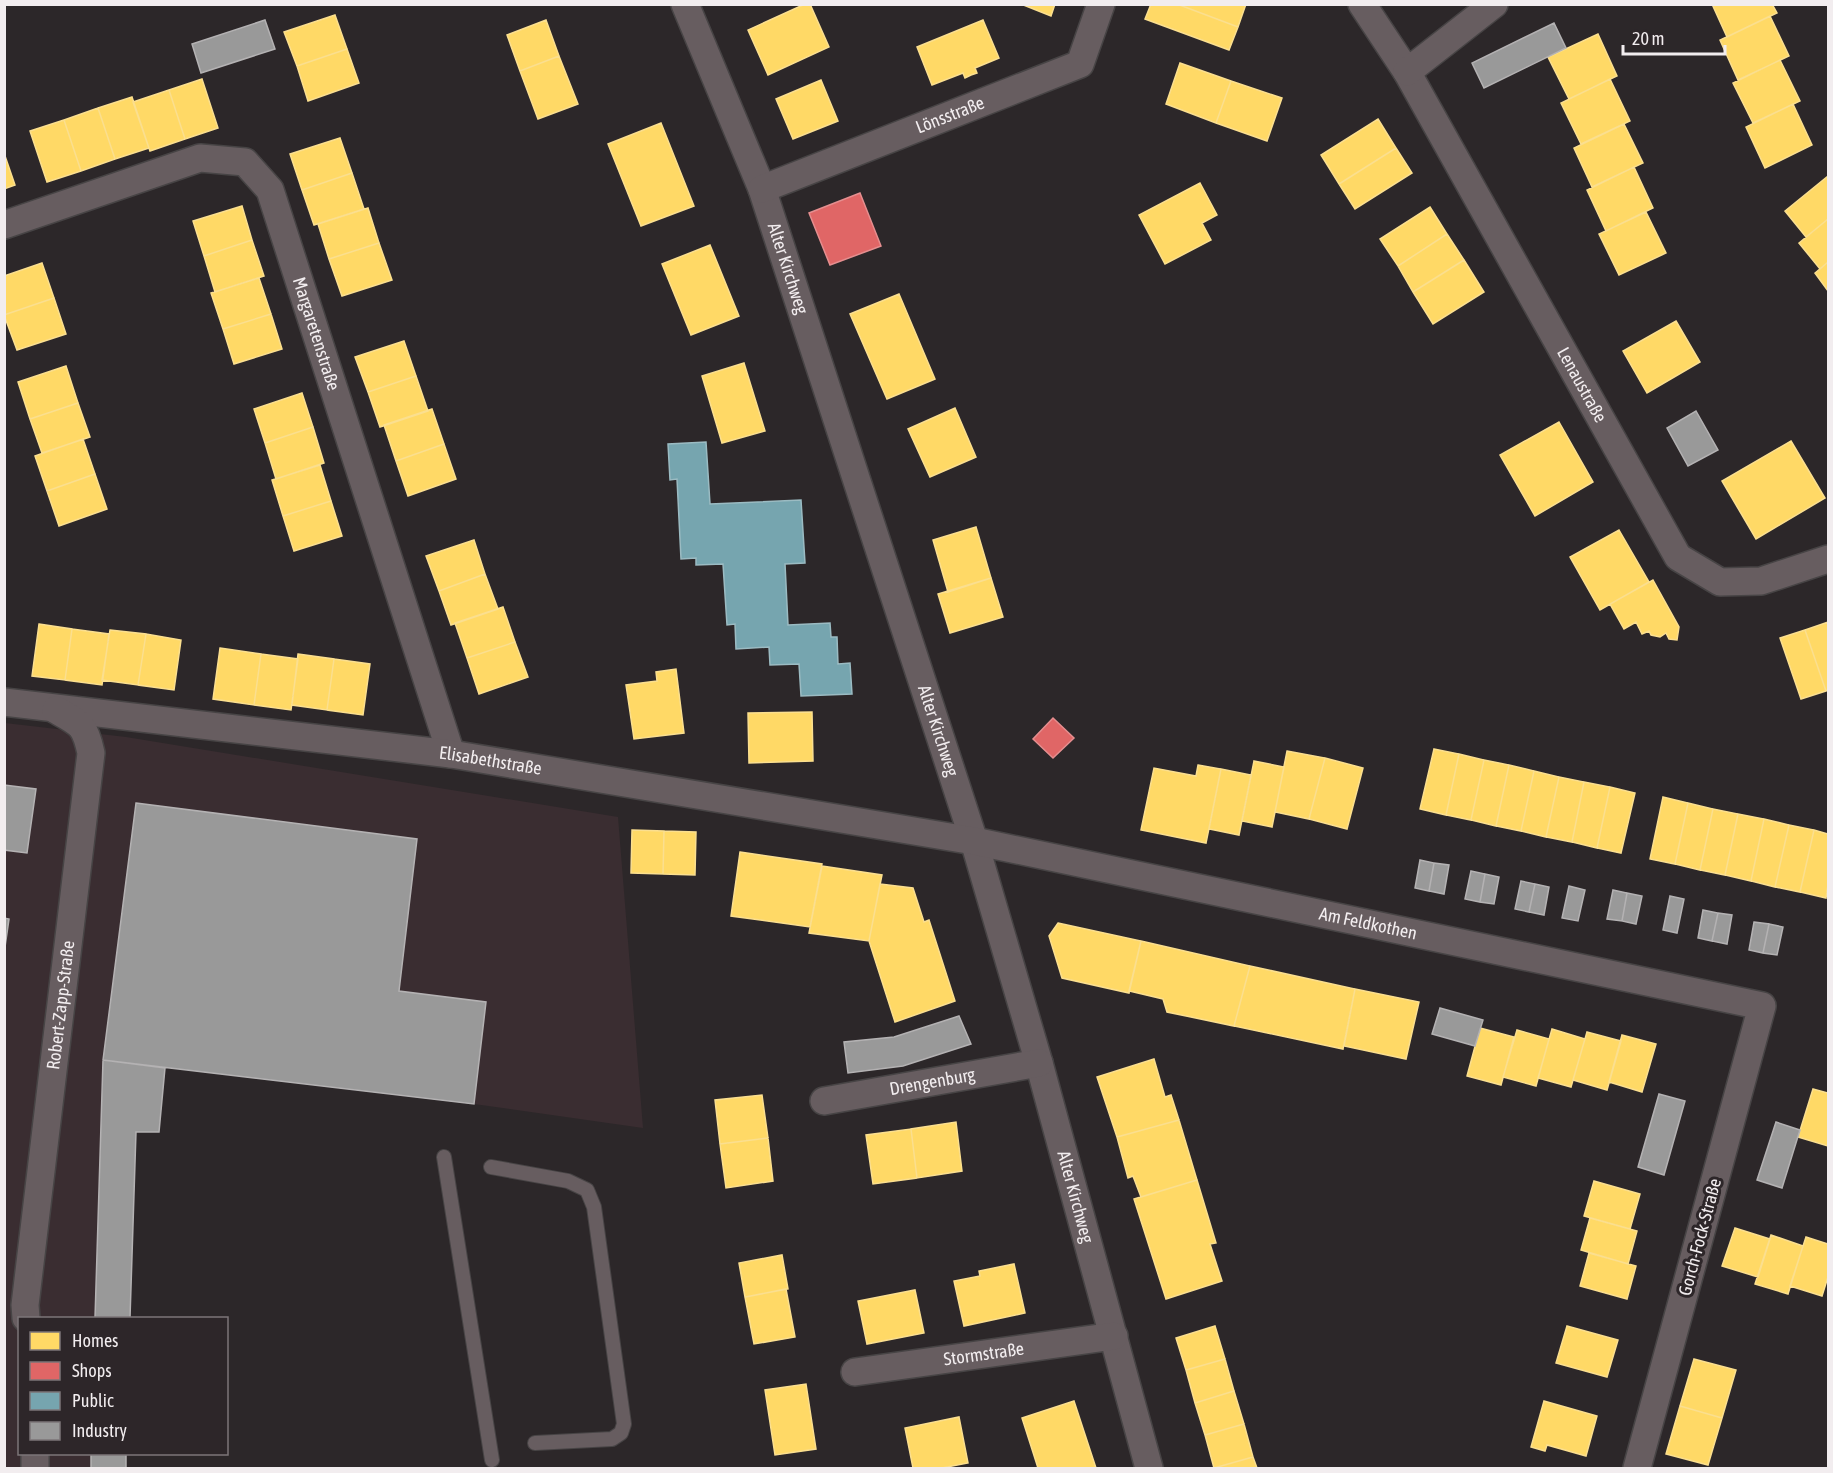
<svg xmlns="http://www.w3.org/2000/svg" width="1833" height="1473" viewBox="0 0 1833 1473" font-family="'Asap Condensed',sans-serif">
<style>
.built{fill:#3a2d31}
.homes{fill:#ffd966;stroke:#fbdf8f;stroke-width:1.5}
.shops{fill:#e06666;stroke:#e58e8f;stroke-width:1.5}
.public{fill:#76a5af;stroke:#9bbbc2;stroke-width:1.5}
.industry{fill:#999;stroke:#b4b2b3;stroke-width:1.5}
.lines{fill:none;stroke-linecap:round;stroke-linejoin:round}
.service-casing{stroke:#474445;stroke-width:16}
.minor-casing{stroke:#474445;stroke-width:30}
.service{stroke:#675d60;stroke-width:14}
.minor{stroke:#675d60;stroke-width:27}
.labels{text-anchor:middle;stroke-width:6;stroke-linejoin:round;paint-order:stroke}
.street-label{font-size:18px;fill:#f2edef;stroke:#2d2629}
</style>
<rect width="100%" height="100%" fill="#2c2729"/>
<path class="built" d="M5 723 126 737 618 817 643 1128 474 1104 103 1060 95 1318H20V1454H91V1468H5Z"/>
<path class="homes" d="M805 4H810L829 47 768 75 748 30Z
M1021 4H1055L1051 16Z
M1151 4H1177L1238 27 1229 50 1145 19Z
M1177 4H1246L1238 27Z
M1712 4H1772L1777 13 1727 37Z
M335 15 347 49 297 66 284 32Z
M1770 16 1789 56 1738 80 1720 40Z
M546 20 559 56 520 71 507 35Z
M983 20 999 58 975 68 977 73 971 75 965 78 963 73 932 85 917 47Z
M1598 34 1617 76 1569 99 1548 57Z
M347 49 359 83 308 101 297 66Z
M559 56 578 104 538 119 520 71Z
M1780 60 1800 101 1753 123 1733 83Z
M1180 63 1231 81 1216 123 1166 104Z
M202 79 218 128 185 139 169 90Z
M1610 79 1630 121 1581 144 1561 103Z
M821 80 838 121 793 139 776 99Z
M1231 81 1282 98 1267 141 1216 123Z
M169 90 185 139 150 151 133 102Z
M132 97 149 148 115 159 98 108Z
M1793 104 1812 145 1765 168 1746 127Z
M98 108 115 159 81 171 64 120Z
M1378 119 1396 148 1339 184 1321 155Z
M64 120 81 171 47 182 30 131Z
M661 123 694 206 641 226 608 144Z
M1624 124 1643 163 1592 187 1574 148Z
M340 138 352 173 302 190 290 154Z
M1396 148 1412 173 1355 209 1339 184Z
M4 153 15 185 4 189Z
M1634 167 1653 208 1606 231 1587 190Z
M352 173 364 209 314 225 302 190Z
M1828 176V219L1806 237 1785 211Z
M1200 183 1217 215 1202 223 1211 240 1165 264 1139 215Z
M242 206 252 240 204 256 193 221Z
M1430 207 1447 234 1398 266 1380 239Z
M368 208 379 243 329 259 318 224Z
M1646 212 1666 253 1619 275 1599 234Z
M1828 219V262L1820 269 1799 243Z
M1447 234 1464 260 1413 292 1398 266Z
M252 240 264 276 215 292 204 256Z
M379 243 392 280 342 296 329 259Z
M710 245 739 316 691 335 662 264Z
M1464 260 1484 292 1433 324 1413 292Z
M1828 262V291L1815 273Z
M42 263 54 298 4 315V276Z
M259 278 271 314 223 329 211 293Z
M899 294 935 379 887 399 850 314Z
M54 298 66 334 17 350 4 315Z
M271 314 282 349 234 364 223 329Z
M1676 321 1700 362 1647 393 1623 351Z
M404 341 416 376 368 392 355 357Z
M744 363 765 431 722 443 702 376Z
M66 366 78 403 30 419 18 382Z
M416 376 428 411 380 427 368 392Z
M302 393 313 427 265 443 254 409Z
M78 403 90 437 42 453 30 419Z
M955 408 976 457 930 477 908 429Z
M432 409 444 444 396 461 384 425Z
M1559 422 1593 482 1535 516 1500 455Z
M313 427 324 463 276 479 265 443Z
M83 439 95 474 47 491 35 456Z
M1791 441 1825 498 1756 539 1722 481Z
M444 444 456 479 408 496 396 461Z
M320 465 331 501 283 516 272 480Z
M95 474 107 509 59 526 47 491Z
M331 501 342 536 294 551 283 516Z
M976 527 991 578 948 592 933 540Z
M1619 530 1649 582 1600 610 1570 557Z
M474 540 485 574 439 591 426 556Z
M485 574 498 609 451 625 439 591Z
M991 578 1003 617 950 633 938 594Z
M1653 580 1679 627 1677 640 1669 639 1666 633 1660 637 1651 635 1649 631 1642 634 1636 622 1624 629 1610 604Z
M503 607 515 642 467 658 455 623Z
M1828 622V690L1826 691 1805 630Z
M39 624 72 629 65 680 32 676Z
M72 629 109 634 102 685 65 680Z
M110 630 146 634 138 685 102 680Z
M1805 630 1826 691 1801 699 1780 638Z
M146 634 181 640 174 690 138 685Z
M515 642 528 677 479 694 467 658Z
M220 648 261 654 254 705 213 699Z
M261 654 298 659 291 710 254 705Z
M298 654 334 659 327 710 292 705Z
M334 659 370 664 363 715 327 710Z
M676 669 684 733 634 739 626 685 657 681 656 672Z
M812 712 813 761 749 763 748 713Z
M1434 749 1459 754 1446 815 1420 809Z
M1287 751 1325 758 1309 819 1275 812Z
M1459 754 1484 760 1471 820 1446 815Z
M1325 758 1363 768 1347 829 1309 819Z
M1484 760 1509 765 1496 826 1471 820Z
M1254 761 1284 767 1272 827 1242 821Z
M1198 765 1221 769 1206 843 1141 830 1154 768 1196 776Z
M1509 765 1534 771 1521 831 1496 826Z
M1221 769 1251 775 1239 835 1209 829Z
M1534 771 1559 777 1546 837 1521 831Z
M1559 777 1584 782 1572 842 1546 837Z
M1584 782 1610 787 1597 848 1572 842Z
M1610 787 1635 793 1621 853 1597 848Z
M1663 797 1688 803 1675 864 1650 859Z
M1688 803 1713 809 1700 870 1675 864Z
M1713 809 1738 814 1725 875 1700 870Z
M1738 814 1764 819 1751 881 1725 875Z
M1764 819 1789 825 1775 887 1751 881Z
M1789 825 1814 830 1800 892 1775 887Z
M632 830 664 831 663 874 631 873Z
M1814 830 1828 834V885L1826 898 1800 892Z
M664 831 696 832 695 875 663 874Z
M740 852 822 864 810 927 731 916Z
M822 866 882 875 869 941 809 933Z
M880 884 913 888 924 922 929 920 955 1001 895 1022 869 941Z
M1058 923 1141 941 1129 993 1062 978 1049 936Z
M1141 941 1250 966 1234 1026 1167 1012 1163 999 1129 991Z
M1250 966 1355 989 1343 1049 1234 1026Z
M1355 989 1419 1002 1406 1059 1344 1046Z
M1480 1028 1514 1037 1501 1085 1467 1076Z
M1552 1029 1585 1039 1571 1087 1538 1078Z
M1517 1030 1549 1039 1536 1086 1503 1077Z
M1587 1032 1621 1041 1607 1090 1573 1080Z
M1622 1035 1656 1044 1642 1092 1609 1082Z
M1154 1059 1165 1097 1171 1095 1179 1120 1117 1137 1097 1077Z
M1813 1089 1828 1093V1146L1798 1137Z
M762 1095 768 1138 720 1144 715 1100Z
M1179 1120 1197 1180 1141 1197 1133 1176 1128 1178 1117 1137Z
M956 1122 962 1171 917 1178 911 1129Z
M911 1129 917 1178 873 1184 866 1135Z
M768 1138 773 1181 726 1188 720 1144Z
M1197 1180 1216 1243 1210 1244 1222 1281 1166 1299 1134 1199Z
M1594 1181 1640 1194 1630 1229 1584 1216Z
M1590 1218 1637 1231 1628 1264 1581 1250Z
M1735 1228 1770 1239 1758 1277 1722 1266Z
M1771 1235 1803 1246 1788 1294 1755 1284Z
M1806 1237 1828 1244V1277L1822 1296 1790 1286Z
M1589 1253 1636 1266 1627 1299 1580 1286Z
M782 1255 788 1289 745 1297 739 1263Z
M1014 1264 1025 1313 964 1326 954 1281 980 1276 979 1271Z
M786 1289 795 1337 754 1344 745 1297Z
M915 1290 924 1333 867 1344 858 1301Z
M1215 1326 1225 1359 1186 1370 1176 1338Z
M1567 1326 1618 1340 1607 1377 1556 1363Z
M1225 1359 1234 1391 1195 1403 1186 1370Z
M1694 1359 1736 1370 1722 1418 1680 1406Z
M806 1384 816 1449 775 1455 765 1390Z
M1234 1391 1244 1424 1205 1435 1195 1403Z
M1074 1401 1096 1468H1038L1022 1418Z
M1544 1401 1597 1416 1586 1456 1547 1445 1545 1451 1531 1447Z
M1680 1406 1722 1418 1708 1465 1666 1454Z
M959 1417 968 1463 942 1468H913L905 1428Z
M1244 1424 1253 1457 1214 1468 1205 1435Z
M1253 1457 1257 1468H1214Z"/>
<path class="shops" d="M860 193 881 246 830 265 809 213Z
M1053 718 1074 738 1053 758 1033 739Z"/>
<path class="public" d="M706 442 710 504 801 500 805 563 785 564 788 625 830 623 831 637H837L838 664 850 663 852 694 801 696 799 664 770 665 769 647 736 649 735 624 727 625 723 564 696 565V558L681 559 677 479 670 480 668 444Z"/>
<path class="industry" d="M265 20 275 49 201 73 192 44Z
M1554 23 1566 48 1484 88 1472 63Z
M1696 411 1718 450 1688 466 1667 428Z
M4 785 36 789 27 853 4 850Z
M136 803 417 839 399 991 486 1002 474 1104 103 1060Z
M1420 860 1434 863 1429 891 1415 888Z
M1434 863 1449 865 1444 894 1429 891Z
M1471 871 1485 874 1480 902 1465 899Z
M1485 874 1499 877 1494 904 1480 902Z
M1521 881 1535 884 1529 912 1515 909Z
M1535 884 1549 887 1544 915 1529 912Z
M1569 886 1585 890 1578 921 1562 918Z
M1613 890 1627 893 1622 921 1607 919Z
M1627 893 1642 896 1636 924 1622 921Z
M1670 896 1684 899 1677 933 1663 930Z
M1703 910 1718 913 1712 941 1698 938Z
M1718 913 1732 915 1727 944 1712 941Z
M4 918 9 919 4 954Z
M1754 922 1769 924 1763 953 1749 950Z
M1769 924 1783 927 1777 955 1763 953Z
M1440 1008 1483 1020 1475 1046 1432 1034Z
M959 1016 971 1044 903 1066 848 1073 844 1042 894 1037Z
M103 1060 165 1068 159 1132H136L130 1318H95Z
M1659 1094 1685 1101 1664 1175 1638 1167Z
M1776 1122 1800 1130 1782 1188 1757 1180Z
M91 1454H126V1468H91Z"/>
<g class="lines">
<g class="service-casing">
<path id="service" d="M444 1157 492 1460
M491 1167 568 1181 587 1190 594 1207 624 1424 621 1433 612 1439 535 1443"/>
</g>
<g class="minor-casing">
<g id="minor">
<path id="s1" d="M685 4 762 189 974 841 1039 1063 1149 1468"/>
<path id="s2" d="M1362 4 1407 72 1678 557 1720 582 1761 581 1828 559"/>
<path d="M1407 72 1494 4"/>
<path id="s3" d="M762 189 1080 64 1101 4"/>
<path id="s4" d="M4 225 200 158 245 162 270 190 451 754"/>
<path id="s5" d="M4 702 451 754 974 841 1762 1006 1637 1468"/>
<path id="s6" d="M824 1101 1039 1063"/>
<path id="s7" d="M26 1318 25 1305 91 753C85 725 81 724 56 710"/>
<path id="s8" d="M855 1372 1114 1336"/>
<path d="M35 1468V1454"/>
</g>
</g>
<use href="#service" class="service"/>
<use href="#minor" class="minor"/>
</g>
<g class="labels">
<g class="street-label">
<text dy="6" stroke="none"><textPath href="#s3" startOffset="202">Lönsstraße</textPath></text>
<text dy="6" stroke="none"><textPath href="#s1" startOffset="284">Alter Kirchweg</textPath></text>
<text dy="6" stroke="none"><textPath href="#s4" startOffset="441">Margaretenstraße</textPath></text>
<text dy="6" stroke="none"><textPath href="#s2" startOffset="440">Lenaustraße</textPath></text>
<text dy="6" stroke="none"><textPath href="#s1" startOffset="770">Alter Kirchweg</textPath></text>
<text dy="6" stroke="none"><textPath href="#s5" startOffset="490">Elisabethstraße</textPath></text>
<text dy="6" stroke="none"><textPath href="#s5" startOffset="1383">Am Feldkothen</textPath></text>
<text dy="6" stroke="none"><textPath href="#s7" startOffset="315">Robert-Zapp-Straße</textPath></text>
<text dy="6" stroke="none"><textPath href="#s6" startOffset="110">Drengenburg</textPath></text>
<text dy="6" stroke="none"><textPath href="#s1" startOffset="1256">Alter Kirchweg</textPath></text>
<text transform="translate(1700 1237) rotate(-75)" y="6">Gorch-Fock-Straße</text>
<text dy="6" stroke="none"><textPath href="#s8" startOffset="130">Stormstraße</textPath></text>
</g>
</g>
<rect width="1833" height="1473" fill="none" stroke="#f2edef" stroke-width="12"/>
<rect x="18" y="1317" width="210" height="138" fill="#2d2629" stroke="#7c7678" stroke-width="1.5"/>
<rect x="30" y="1332" width="30" height="18" fill="#ffd966" stroke="#7c7678" stroke-width="1.5"/>
<text x="72" y="1347" font-size="18" fill="#f2edef">Homes</text>
<rect x="30" y="1362" width="30" height="18" fill="#e06666" stroke="#7c7678" stroke-width="1.5"/>
<text x="72" y="1377" font-size="18" fill="#f2edef">Shops</text>
<rect x="30" y="1392" width="30" height="18" fill="#76a5af" stroke="#7c7678" stroke-width="1.5"/>
<text x="72" y="1407" font-size="18" fill="#f2edef">Public</text>
<rect x="30" y="1422" width="30" height="18" fill="#999999" stroke="#7c7678" stroke-width="1.5"/>
<text x="72" y="1437" font-size="18" fill="#f2edef">Industry</text>
<path d="M1623 45v9h102v-9" fill="none" stroke="#f2edef" stroke-width="3"/>
<text x="1632" y="45" font-size="18" fill="#f2edef" stroke="#2d2629" stroke-width="4.5" paint-order="stroke">20 m</text>
</svg>
